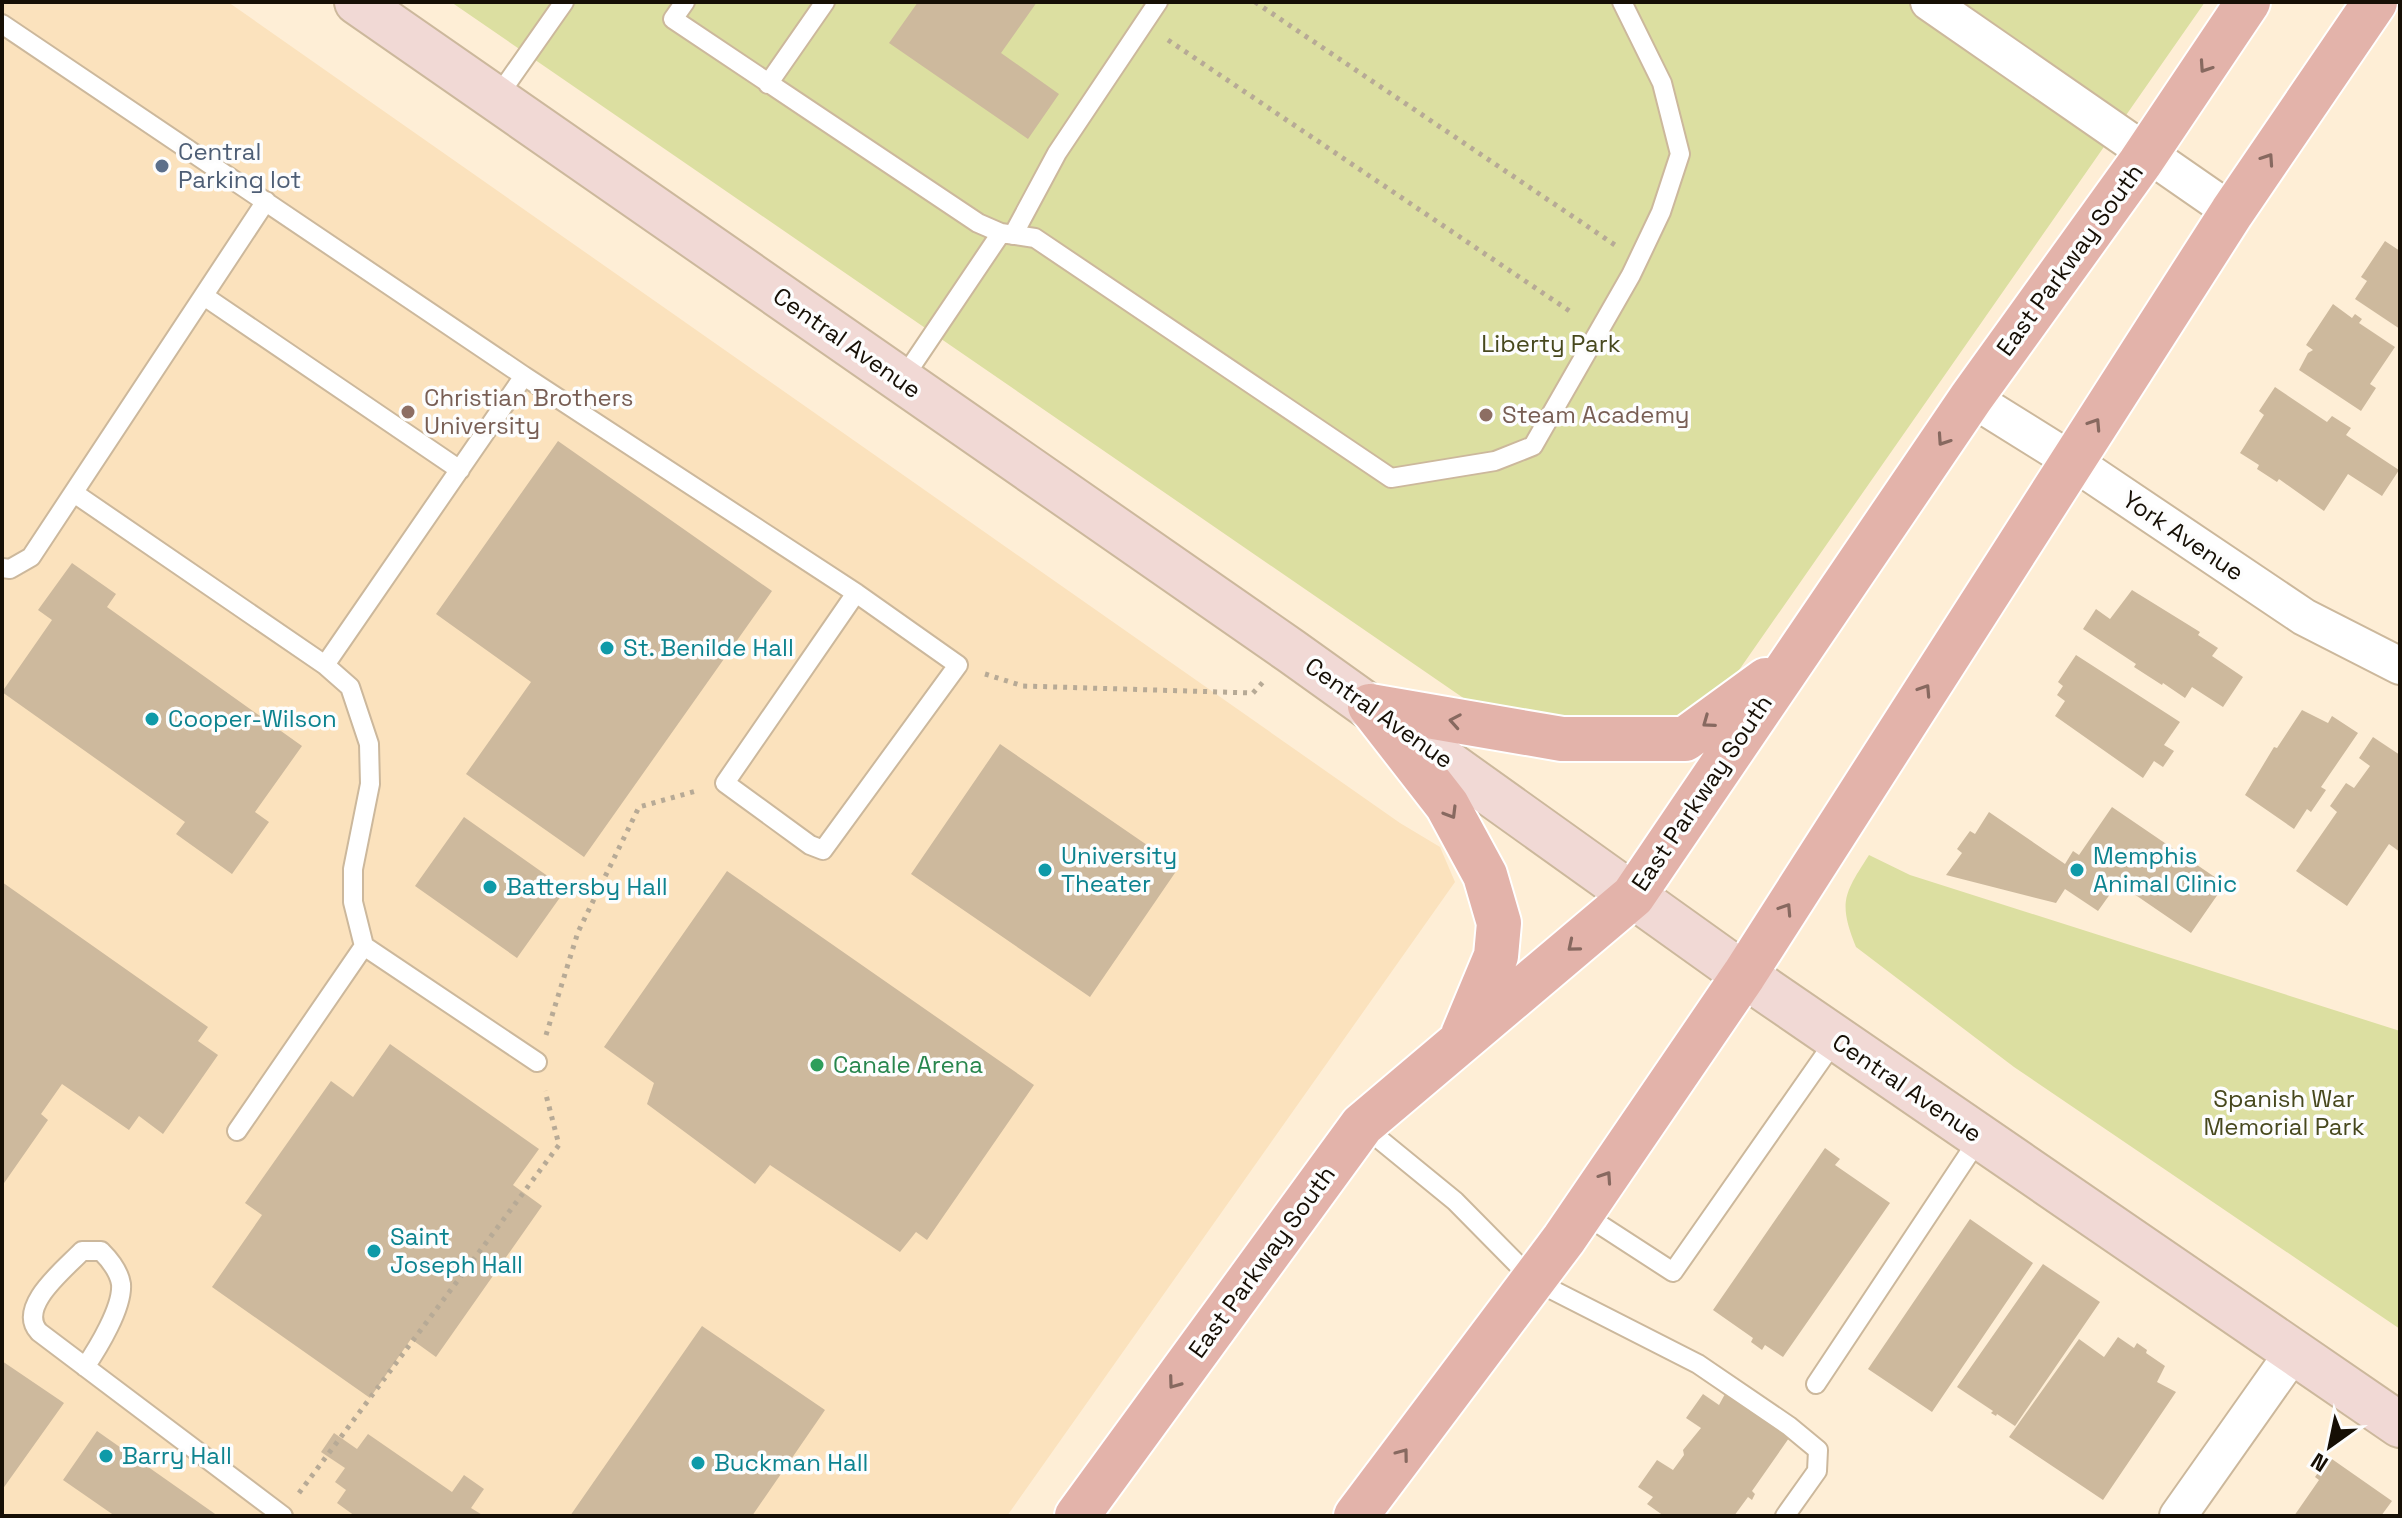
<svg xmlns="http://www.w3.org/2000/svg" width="2402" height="1518" viewBox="0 0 2402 1518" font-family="'Space Grotesk',sans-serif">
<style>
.built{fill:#fbe2bd}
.green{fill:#dcdfa1}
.building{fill:#cdb99d}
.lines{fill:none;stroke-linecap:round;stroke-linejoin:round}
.lane-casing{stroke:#ccb89c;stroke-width:22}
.street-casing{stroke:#ccb89c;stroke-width:40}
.secondary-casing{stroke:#ccb89c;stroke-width:48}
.primary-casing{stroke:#fff;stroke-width:48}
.path{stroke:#b7aa96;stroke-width:5;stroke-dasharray:4 6;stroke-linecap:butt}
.lane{stroke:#fff;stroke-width:18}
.street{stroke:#fff;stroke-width:36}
.secondary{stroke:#f1d9d5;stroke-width:44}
.primary{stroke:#e3b3aa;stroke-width:44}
.oneway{stroke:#876960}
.service-dot{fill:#5c6f8a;stroke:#fdfdfd;stroke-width:3}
.education-dot{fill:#8d6e63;stroke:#fdfdfd;stroke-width:3}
.culture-dot{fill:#0f9aa8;stroke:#fdfdfd;stroke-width:3}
.leisure-dot{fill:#2e9e5b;stroke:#fdfdfd;stroke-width:3}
.labels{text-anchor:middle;stroke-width:7;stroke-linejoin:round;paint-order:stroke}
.service-label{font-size:24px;fill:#4e5e75;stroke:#fdfdfd;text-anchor:start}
.street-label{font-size:24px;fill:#160f05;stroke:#fdfdfd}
.park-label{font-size:24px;fill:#47481d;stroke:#fdfdfd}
.education-label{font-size:24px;fill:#785e54;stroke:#fdfdfd;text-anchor:start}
.culture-label{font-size:24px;fill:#0d838f;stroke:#fdfdfd;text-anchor:start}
.leisure-label{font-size:24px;fill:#27864d;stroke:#fdfdfd;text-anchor:start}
</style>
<rect width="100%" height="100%" fill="#feeed6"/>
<path class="built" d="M2 2H228L1400 823 1440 847 1455 882 1007 1516H2Z"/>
<path class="green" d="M451 2H2205L1707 716 1683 726 1500 719 1475 706Z
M1869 855 1910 875 2400 1031V1329L2014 1067 1856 947C1838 902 1844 894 1869 855Z"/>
<path class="building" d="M918 2H1037L1001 53 1059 94 1028 139 889 43Z
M2385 241 2400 251V329L2355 299 2367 281 2361 277Z
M2333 304 2352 318 2355 314 2362 319 2359 323 2395 347 2370 384 2376 388 2361 411 2299 370 2308 353 2313 350 2306 345Z
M2275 387 2327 422 2332 416 2351 428 2346 435 2399 470 2382 496 2348 474 2324 511 2279 479 2277 482 2257 469 2259 465 2240 453 2264 415 2259 411Z
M558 441 772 591 584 857 466 774 531 682 436 614Z
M72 563 116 594 107 607 302 746 255 812 269 822 232 874 176 834 185 822 2 692 52 620 38 610Z
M2132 590 2200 632 2198 635 2218 648 2212 656 2243 677 2223 707 2192 687 2185 698 2163 683 2162 685 2134 667 2136 664 2083 629 2096 609 2110 619Z
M2076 655 2180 722 2164 745 2174 751 2163 767 2154 761 2143 778 2055 716 2065 701 2057 695 2063 686 2058 682Z
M2302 710 2328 723 2332 716 2358 733 2321 787 2326 790 2311 812 2307 809 2294 829 2245 795 2274 747 2277 748Z
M2373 737 2400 755V852L2389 844 2347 906 2296 871 2337 812 2330 806 2346 783 2354 788 2370 766 2359 758Z
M1000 744 1179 867 1090 997 911 874Z
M2112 807 2225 884 2191 933 2118 883 2098 911 2065 889 2056 903 1946 875 1962 853 1957 849 1970 831 1975 834 1989 812 2065 864 2073 851 2079 855Z
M464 817 566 889 517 958 415 886Z
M727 871 1034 1085 927 1240 916 1232 900 1252 770 1165 755 1184 647 1104 654 1083 604 1047Z
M2 882 208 1027 198 1041 218 1055 163 1134 139 1116 129 1130 62 1084 41 1114 48 1120 2 1186Z
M390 1044 539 1149 513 1185 542 1206 436 1357 411 1339 370 1398 212 1287 262 1215 245 1203 331 1081 353 1097Z
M1825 1148 1840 1159 1835 1165 1890 1203 1783 1357 1765 1345 1762 1350 1751 1342 1753 1338 1713 1310Z
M1970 1219 2033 1263 1932 1412 1868 1369Z
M2043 1264 2100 1302 2015 1426 1997 1414 1996 1416 1991 1413 1993 1411 1957 1387Z
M702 1326 825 1410 752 1516H570Z
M2118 1337 2134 1348 2137 1343 2147 1350 2146 1353 2165 1366 2157 1382 2176 1392 2103 1500 2009 1437 2079 1339 2104 1357Z
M2 1361 64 1403 2 1490Z
M1703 1394 1719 1405 1725 1394 1789 1438 1752 1491 1755 1494 1752 1500 1748 1497 1734 1516H1664L1647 1504 1653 1497 1638 1487 1657 1460 1673 1470 1684 1455 1683 1450 1701 1428 1686 1418Z
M97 1431 218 1516H115L63 1480Z
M334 1433 357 1449 368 1434 452 1492 464 1475 484 1489 471 1508 484 1516H355L337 1503 346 1490 335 1482 345 1468 321 1452Z
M2329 1457 2392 1501 2381 1516H2294L2319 1480 2315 1477Z"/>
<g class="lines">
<g class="lane-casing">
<path id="lane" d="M685 2 673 19 978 223 1001 233 1035 238 1391 478 1495 461 1533 446 1631 275 1661 212 1680 154 1662 83 1622 2
M2 24 524 376
M768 84 825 2
M496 99 564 2
M1013 235 1057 153 1158 2
M204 296 460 470
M902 380 1001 233
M74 493 325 665 350 687 369 744 370 784 353 869V902L364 946 537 1062
M2 568 10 569 31 557 266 201
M325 665 524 376 856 593 958 665 823 850 810 845 725 783 856 593
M1362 1125 1455 1201 1533 1280 1698 1364 1789 1426 1818 1450 1817 1471 1785 1516
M237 1131 364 946
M1582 1213 1673 1272 1836 1039
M85 1367C98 1348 123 1307 121 1284 119 1271 109 1259 101 1251H82C65 1269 16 1307 39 1332L283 1516
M1816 1384 1980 1137"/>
</g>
<g class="street-casing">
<path id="street" d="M1929 2 2232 212
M1971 398 2072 461 2304 617 2400 666
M2178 1516 2293 1353"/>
</g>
<g class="secondary-casing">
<path id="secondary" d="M357 2 1291 651 1744 975 2400 1425"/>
</g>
<g class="primary-casing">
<path id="primary" d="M1370 706 1562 739H1685L1766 680
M1370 706 1447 805 1485 875 1499 923 1496 956 1463 1035
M1077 1516 1362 1125 1633 896 1971 398 2140 163 2248 2
M1356 1516 1564 1239 1744 975 2232 212 2375 2"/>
</g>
<path class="path" d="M1255 2 1615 245
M1168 40 1574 314
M985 674 1023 686 1253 693 1264 681
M546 1035 578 932 639 807 696 791
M299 1493 559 1145 545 1091"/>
<use href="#lane" class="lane"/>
<use href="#street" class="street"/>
<use href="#secondary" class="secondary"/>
<use href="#primary" class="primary"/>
</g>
<defs><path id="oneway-chevron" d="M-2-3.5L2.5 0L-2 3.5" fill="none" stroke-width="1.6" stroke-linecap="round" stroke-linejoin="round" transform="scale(2)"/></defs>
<g class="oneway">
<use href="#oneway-chevron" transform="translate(2205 67) rotate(124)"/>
<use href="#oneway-chevron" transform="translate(2268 159) rotate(-56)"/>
<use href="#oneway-chevron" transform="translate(2095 424) rotate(-57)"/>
<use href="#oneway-chevron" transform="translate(1943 440) rotate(124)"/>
<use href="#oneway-chevron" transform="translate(1925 690) rotate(-57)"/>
<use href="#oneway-chevron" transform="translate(1455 721) rotate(-170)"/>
<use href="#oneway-chevron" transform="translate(1708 722) rotate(144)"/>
<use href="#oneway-chevron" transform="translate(1451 813) rotate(59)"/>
<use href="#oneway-chevron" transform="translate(1786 909) rotate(-57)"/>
<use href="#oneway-chevron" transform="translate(1573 946) rotate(140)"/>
<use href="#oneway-chevron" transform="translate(1606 1177) rotate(-56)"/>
<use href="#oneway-chevron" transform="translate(1174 1383) rotate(126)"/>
<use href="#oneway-chevron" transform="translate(1403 1454) rotate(-53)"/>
</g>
<circle class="service-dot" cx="162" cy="166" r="8"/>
<g class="education-dot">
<circle cx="408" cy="412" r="8"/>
<circle cx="1486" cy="415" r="8"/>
</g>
<g class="culture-dot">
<circle cx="607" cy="648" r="8"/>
<circle cx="152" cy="719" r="8"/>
<circle cx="1045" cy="870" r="8"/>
<circle cx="2077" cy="870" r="8"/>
<circle cx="490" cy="887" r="8"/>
<circle cx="374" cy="1251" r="8"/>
<circle cx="106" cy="1456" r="8"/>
<circle cx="698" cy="1463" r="8"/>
</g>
<circle class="leisure-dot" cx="817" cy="1065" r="8"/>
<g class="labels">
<g class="service-label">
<text x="178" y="160">Central<tspan x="178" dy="28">Parking lot</tspan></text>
</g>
<g class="street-label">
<text transform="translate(2070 260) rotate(-54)" y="8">East Parkway South</text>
<text transform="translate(847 343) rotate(35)" y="8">Central Avenue</text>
<text transform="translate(2183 536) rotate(34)" y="8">York Avenue</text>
<text transform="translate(1379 713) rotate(35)" y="8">Central Avenue</text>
<text transform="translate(1702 793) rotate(-56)" y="8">East Parkway South</text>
<text transform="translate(1907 1088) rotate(34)" y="8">Central Avenue</text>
<text transform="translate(1262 1262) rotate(-54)" y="8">East Parkway South</text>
</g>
<g class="park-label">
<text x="1551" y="352">Liberty Park</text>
<text x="2284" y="1107">Spanish War<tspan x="2284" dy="28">Memorial Park</tspan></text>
</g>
<g class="education-label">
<text x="424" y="406">Christian Brothers<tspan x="424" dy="28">University</tspan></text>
<text x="1502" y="423">Steam Academy</text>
</g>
<g class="culture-label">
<text x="623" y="656">St. Benilde Hall</text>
<text x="168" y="727">Cooper-Wilson</text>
<text x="1061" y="864">University<tspan x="1061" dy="28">Theater</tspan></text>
<text x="2093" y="864">Memphis<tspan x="2093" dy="28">Animal Clinic</tspan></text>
<text x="506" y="895">Battersby Hall</text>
<text x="390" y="1245">Saint<tspan x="390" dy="28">Joseph Hall</tspan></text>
<text x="122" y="1464">Barry Hall</text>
<text x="714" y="1471">Buckman Hall</text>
</g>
<g class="leisure-label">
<text x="833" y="1073">Canale Arena</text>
</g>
</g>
<rect width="2402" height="1518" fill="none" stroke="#160f05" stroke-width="8"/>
<g transform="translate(2330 1446) rotate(213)" stroke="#fdfdfd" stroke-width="6" paint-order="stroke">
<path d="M0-6L14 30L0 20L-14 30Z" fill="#160f05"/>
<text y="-12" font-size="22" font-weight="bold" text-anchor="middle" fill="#160f05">N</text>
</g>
</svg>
